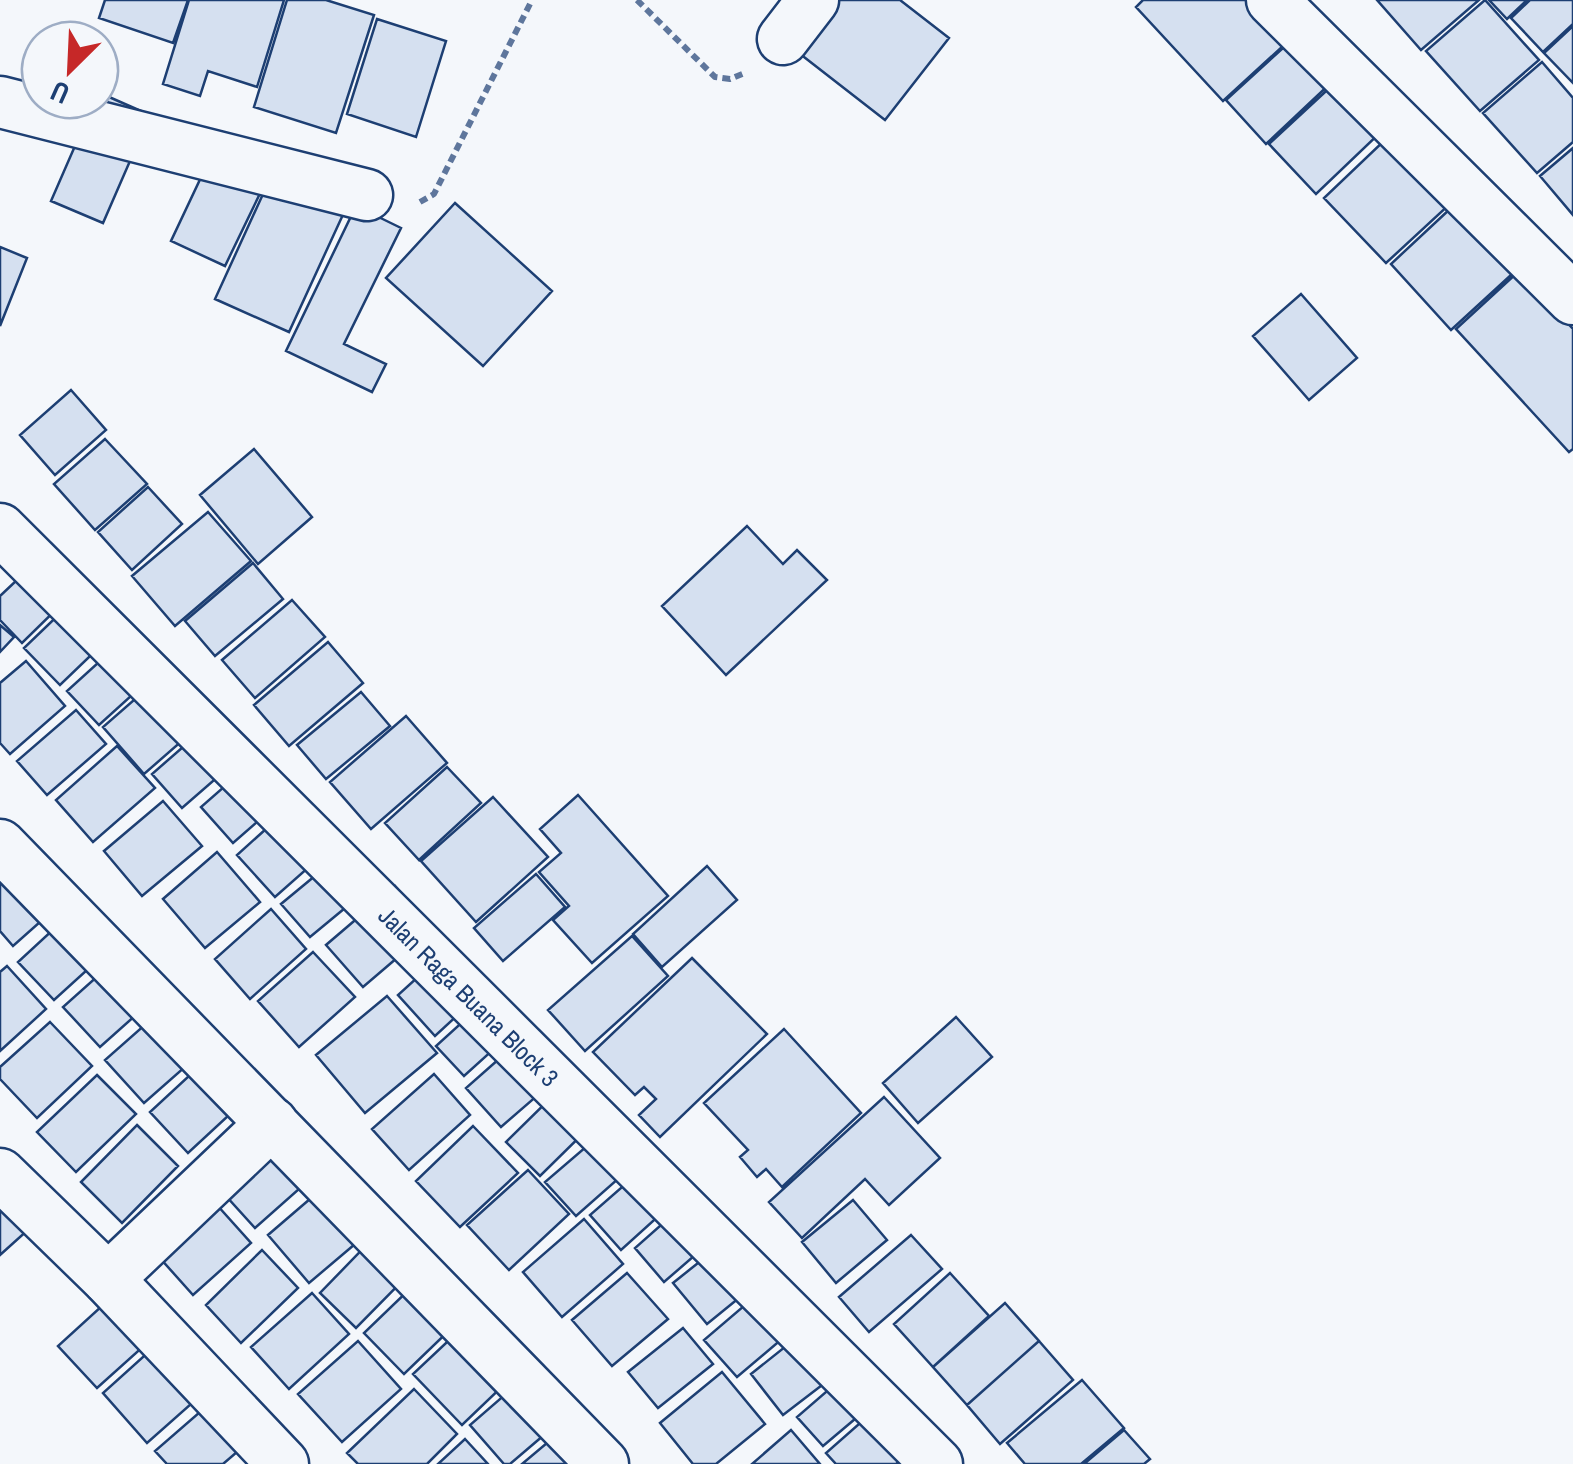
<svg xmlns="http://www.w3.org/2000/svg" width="1573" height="1464" viewBox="0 0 1573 1464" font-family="'Archivo Narrow',sans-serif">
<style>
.building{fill:#d5e0f0;stroke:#1d3f73;stroke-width:2.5}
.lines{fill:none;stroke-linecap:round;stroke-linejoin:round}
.minor-casing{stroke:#1d3f73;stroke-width:55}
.path{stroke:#5e769c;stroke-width:6;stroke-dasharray:8 5;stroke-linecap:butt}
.minor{stroke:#f4f7fb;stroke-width:50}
.labels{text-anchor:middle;stroke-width:8;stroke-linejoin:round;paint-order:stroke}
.street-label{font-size:25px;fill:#1d3f73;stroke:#f4f7fb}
</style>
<rect width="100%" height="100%" fill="#f4f7fb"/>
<path class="building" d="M105 0H188L173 43 99 18Z
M189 0H284L257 87 208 71 200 96 163 84Z
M287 0H326L374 15 336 133 254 107Z
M791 0H900L949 38 885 120 768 29Z
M1143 0H1287L1308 23 1223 101 1136 7Z
M1377 0H1479L1421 50Z
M1485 0 1539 60 1480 111 1426 51Z
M1489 0H1527L1507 19Z
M1530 0H1573V24L1543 52 1511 18Z
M377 19 446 41 416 137 347 114Z
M1573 26V83L1544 53Z
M1294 38 1334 80 1266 144 1226 100Z
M1542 62 1573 98V142L1537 173 1483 113Z
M1338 80 1384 129 1316 194 1269 144Z
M100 93 150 115 103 223 51 201 95 100H100Z
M1388 137 1451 203 1386 263 1324 198Z
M1573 148V215L1540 176Z
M213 152 267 179 225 266 171 241Z
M274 170 358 182 289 332 215 299Z
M455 203 552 291 483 366 386 278Z
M356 206 401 228 344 344 386 364 372 392 286 351Z
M1451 208 1523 264 1451 330 1391 264Z
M0 247 27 258 0 326Z
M1519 271 1573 329V449L1569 452 1456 329Z
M1301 294 1357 358 1309 400 1253 336Z
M71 390 106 430 55 475 20 435Z
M105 439 147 484 95 530 54 484Z
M254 449 312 517 258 564 200 495Z
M148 487 182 524 132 570 98 532Z
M208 512 251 561 175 626 132 576Z
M747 526 783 564 797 550 827 580 726 675 662 606Z
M36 562 70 596 22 643 0 620V596Z
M253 563 283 599 215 656 185 621Z
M75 599 111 636 60 685 24 648Z
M292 600 325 637 255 698 222 660Z
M0 625 14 637 0 652Z
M121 642 152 677 99 725 67 691Z
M328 642 363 683 289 746 254 705Z
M26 661 65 706 10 754 0 743V683Z
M166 672 207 719 144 774 103 727Z
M361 692 390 726 326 779 297 745Z
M76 710 106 744 47 795 17 761Z
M406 716 447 763 371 829 330 782Z
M214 720 244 754 182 808 152 774Z
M117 746 155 788 93 842 56 800Z
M257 758 290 793 233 843 201 807Z
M447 767 481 803 419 860 385 823Z
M578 795 668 896 592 963 553 920 569 906 539 872 561 853 540 829Z
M493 797 548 857 476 922 421 861Z
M163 801 202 846 142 896 104 851Z
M297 801 335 844 275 897 237 855Z
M217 852 260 902 205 948 163 899Z
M339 856 368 889 310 937 281 904Z
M707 866 737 900 662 967 633 934Z
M536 874 565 907 503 961 474 928Z
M0 877 67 898 13 946 0 931Z
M395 886 432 928 363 987 326 945Z
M83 902 119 941 54 1000 18 962Z
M271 909 306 949 250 999 215 959Z
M632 936 668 976 585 1051 548 1010Z
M452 946 489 986 435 1036 398 995Z
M313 952 355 997 299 1047 258 1001Z
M119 957 156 997 100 1047 63 1007Z
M692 958 767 1034 660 1137 639 1115 656 1099 644 1087 635 1095 593 1052Z
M7 966 46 1009 0 1051V972Z
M387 996 437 1053 365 1113 316 1055Z
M490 997 517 1028 464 1076 436 1046Z
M164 1008 202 1052 144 1103 105 1060Z
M956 1017 992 1057 918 1123 883 1083Z
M50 1022 92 1066 37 1118 0 1079V1067Z
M533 1029 568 1069 501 1127 466 1088Z
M784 1029 861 1113 782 1187 766 1169 757 1177 740 1157 748 1150 704 1103Z
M217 1050 255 1091 188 1153 150 1112Z
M434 1074 470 1115 409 1170 372 1129Z
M97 1075 136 1114 76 1172 37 1132Z
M572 1077 606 1111 540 1176 506 1142Z
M884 1097 940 1158 889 1205 865 1179 802 1238 769 1202Z
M276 1112 325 1166 255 1228 207 1175Z
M615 1122 644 1156 576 1216 545 1182Z
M137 1125 178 1166 122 1223 81 1182Z
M473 1126 518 1173 460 1227 416 1181Z
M653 1160 683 1194 621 1250 590 1215Z
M528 1170 569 1214 509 1270 467 1225Z
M339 1174 381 1222 309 1283 268 1235Z
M0 1176 39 1220 0 1255Z
M199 1185 251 1243 193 1295 142 1238Z
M853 1200 887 1240 836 1283 802 1242Z
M678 1210 709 1243 664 1282 635 1248Z
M584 1219 623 1264 562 1317 523 1272Z
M382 1229 418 1265 356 1328 320 1293Z
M911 1235 942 1269 869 1332 839 1297Z
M728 1239 761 1280 707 1324 673 1283Z
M262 1250 298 1288 241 1343 206 1305Z
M627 1273 668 1319 612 1366 572 1320Z
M950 1273 989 1316 933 1367 894 1324Z
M419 1280 459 1321 404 1374 364 1333Z
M771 1283 803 1321 737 1377 704 1340Z
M126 1284 165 1327 97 1388 58 1346Z
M312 1293 349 1334 289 1389 251 1347Z
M1005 1303 1039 1341 967 1405 933 1367Z
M463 1327 511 1378 462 1425 413 1374Z
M810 1327 843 1369 783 1415 751 1374Z
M683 1328 713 1364 658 1408 628 1372Z
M164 1338 208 1389 147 1443 103 1393Z
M358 1341 401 1389 342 1442 298 1394Z
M1039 1341 1073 1380 1000 1444 967 1405Z
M856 1366 881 1397 823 1446 797 1417Z
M722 1372 765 1424 716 1464H693L660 1423Z
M522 1380 558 1423 510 1464H504L470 1425Z
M1082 1380 1124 1428 1081 1464H1025L1007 1443Z
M414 1389 457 1434 427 1464H358L347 1453Z
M223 1392 259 1433 223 1464H167L155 1451Z
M876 1409 913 1450 896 1464H836L826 1453Z
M566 1427 600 1464H522Z
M791 1430 820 1464H752Z
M1124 1430 1150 1459 1144 1464H1084Z
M465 1439 488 1464H438Z"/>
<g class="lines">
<g class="minor-casing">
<g id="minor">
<path d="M1272 0 1573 299"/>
<path d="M783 39 813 0"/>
<path d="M0 102 367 195"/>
<path id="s1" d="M0 529 937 1464"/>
<path d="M0 845 603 1464"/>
<path d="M0 1174 108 1279 283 1464"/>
<path d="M108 1279 272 1123"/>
</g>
</g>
<path class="path" d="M637 0 715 77 730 79 745 73
M420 202 434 194 532 0"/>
<use href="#minor" class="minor"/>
</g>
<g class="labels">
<g class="street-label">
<text dy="9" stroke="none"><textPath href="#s1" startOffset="662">Jalan Raga Buana Block 3</textPath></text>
</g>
</g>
<g transform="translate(70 70) rotate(204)"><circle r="48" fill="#f4f7fb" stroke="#9eadc5" stroke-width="2.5"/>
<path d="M0-8L18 38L0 25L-18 38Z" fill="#c62828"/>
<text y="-15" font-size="28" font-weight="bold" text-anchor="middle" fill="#1d3f73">U</text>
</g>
</svg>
